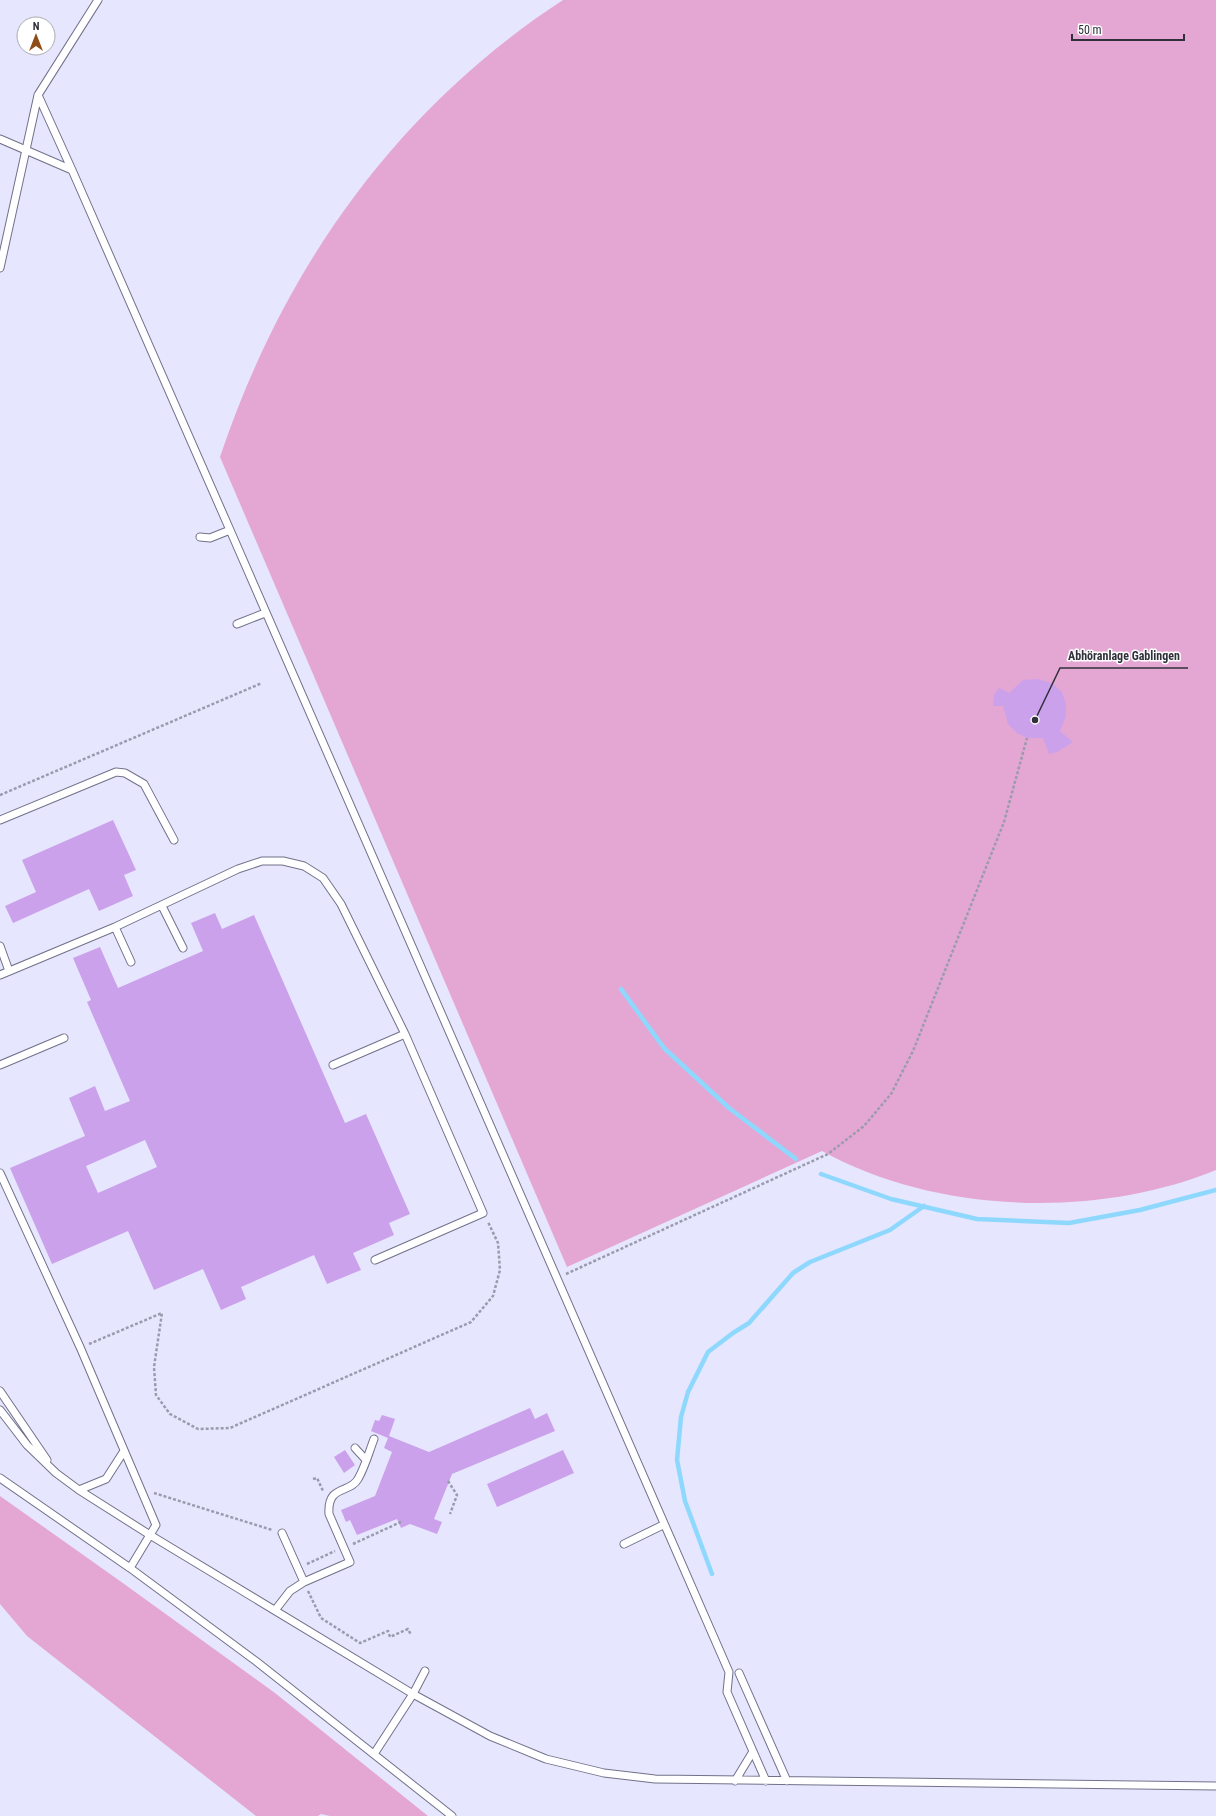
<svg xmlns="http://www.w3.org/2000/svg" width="1216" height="1816" viewBox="0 0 1216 1816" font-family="'Roboto Condensed',sans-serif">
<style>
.green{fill:#e4a7d3}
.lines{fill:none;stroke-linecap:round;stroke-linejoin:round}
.stream{stroke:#8ed8fe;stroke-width:4.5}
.building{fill:#cca1eb;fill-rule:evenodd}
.service-casing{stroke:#71718a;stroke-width:9}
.path{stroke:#9b9bae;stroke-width:2.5;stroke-dasharray:3 2;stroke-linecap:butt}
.service{stroke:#fff;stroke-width:7}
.leader{fill:none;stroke:#30303b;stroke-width:1.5}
.callout-dot{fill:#30303b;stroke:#fff;stroke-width:1.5}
.callout-label{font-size:12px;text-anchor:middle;font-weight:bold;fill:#30303b;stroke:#fff;stroke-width:3;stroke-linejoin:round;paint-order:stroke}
</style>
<rect width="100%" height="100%" fill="#e6e6fe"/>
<path class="green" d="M563 0H1216V1170C1096 1219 936 1214 822 1151L567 1267 220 457C283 269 396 109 563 0Z
M0 1496 120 1581 275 1693 428 1816H330L321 1814 318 1816H256L27 1636 0 1604Z"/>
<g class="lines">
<path class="stream" d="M621 989 664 1048 729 1108 796 1159
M821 1174 891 1199 977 1219 1069 1223 1140 1210 1216 1190
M712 1574 685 1501 677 1460 681 1417 688 1392 708 1352 733 1333 749 1323 793 1273 810 1262 890 1230 924 1206"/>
</g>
<path class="building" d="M1037 679 1052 683 1062 692 1066 704V716L1060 731 1073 742 1057 752 1049 754 1043 738H1027L1017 733 1008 724 1003 706H993L994 695 999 688 1009 693 1023 680Z
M113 820 136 870 124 875 133 896 99 911 89 889 13 923 5 906 36 892 22 860Z
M215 913 222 929 254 915 345 1123 366 1114 410 1214 389 1223 394 1235 353 1253 361 1270 327 1284 314 1255 241 1287 246 1299 221 1310 203 1269 154 1290 128 1231 52 1264 10 1168 85 1136 69 1098 95 1086 105 1111 130 1101 87 1002 91 1000 73 958 100 947 118 988 203 951 191 923ZM145 1140 157 1167 98 1193 86 1166Z
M530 1408 535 1419 547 1413 555 1431 452 1474 434 1519 442 1522 437 1534 410 1524 401 1528 397 1519 357 1535 350 1520 346 1522 341 1510 375 1496 392 1452 384 1448 388 1438 371 1431 375 1420 379 1421 382 1415 395 1419 389 1436 429 1452Z
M345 1450 355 1465 344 1473 334 1457Z
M563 1450 574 1473 497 1507 487 1484Z"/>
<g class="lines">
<g class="service-casing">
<path id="service" d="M38 95 72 170 230 530 729 1672 727 1692 766 1781
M0 139 72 170
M0 268 38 95 98 0
M200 537 210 538 230 530
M237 624 265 613
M0 820 116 772 125 773 144 784 174 840
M162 906 183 948
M115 927 131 962
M0 946 9 971
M0 975 115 927 238 869 262 861H283L304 866 323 878 341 904 405 1034 483 1213 375 1260
M0 1065 64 1038
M333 1065 405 1034
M0 1173 80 1347 156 1525 130 1568
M0 1391 47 1460
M0 1410 27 1445 56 1473 79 1490 150 1535 413 1694 490 1736 546 1759 604 1773 655 1779 1216 1786
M355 1448 366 1460
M0 1478 130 1568 257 1662 452 1816
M79 1490 106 1479 124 1451
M624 1544 663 1525
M304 1582 350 1562 329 1514C327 1484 350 1494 358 1479 365 1467 369 1452 374 1439
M276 1609 290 1591 304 1582 282 1533
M739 1673 787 1781
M374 1754 413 1694 425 1671
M735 1781 752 1753"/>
</g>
<path class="path" d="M0 795 262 683
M566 1274 828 1154 864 1126 891 1094 913 1051 1004 822 1027 738
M89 1344 162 1313 154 1367 156 1395 170 1414 198 1429 230 1428 471 1322 493 1296 500 1270 498 1243 488 1222
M313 1479 317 1478 323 1491
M448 1481 457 1495 450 1514
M154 1493 272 1530
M353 1544 403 1521
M307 1564 335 1551
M308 1591 321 1618 360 1643 388 1631 390 1637 408 1629 411 1635"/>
<use href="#service" class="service"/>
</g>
<path class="leader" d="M1035 720L1060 668H1188"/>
<circle class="callout-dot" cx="1035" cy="720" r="4"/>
<g class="callout-label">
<text x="1124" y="660">Abhöranlage Gablingen</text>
</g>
<g transform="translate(36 36)"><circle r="19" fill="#ffffff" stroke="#acacb1"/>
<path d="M0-3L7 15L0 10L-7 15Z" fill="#8e4d18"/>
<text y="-6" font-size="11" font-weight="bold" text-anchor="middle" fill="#30303b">N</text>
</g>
<path d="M1072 34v6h112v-6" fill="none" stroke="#30303b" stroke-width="2"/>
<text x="1078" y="34" font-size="12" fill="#30303b" stroke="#ffffff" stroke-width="3" paint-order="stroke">50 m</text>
</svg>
